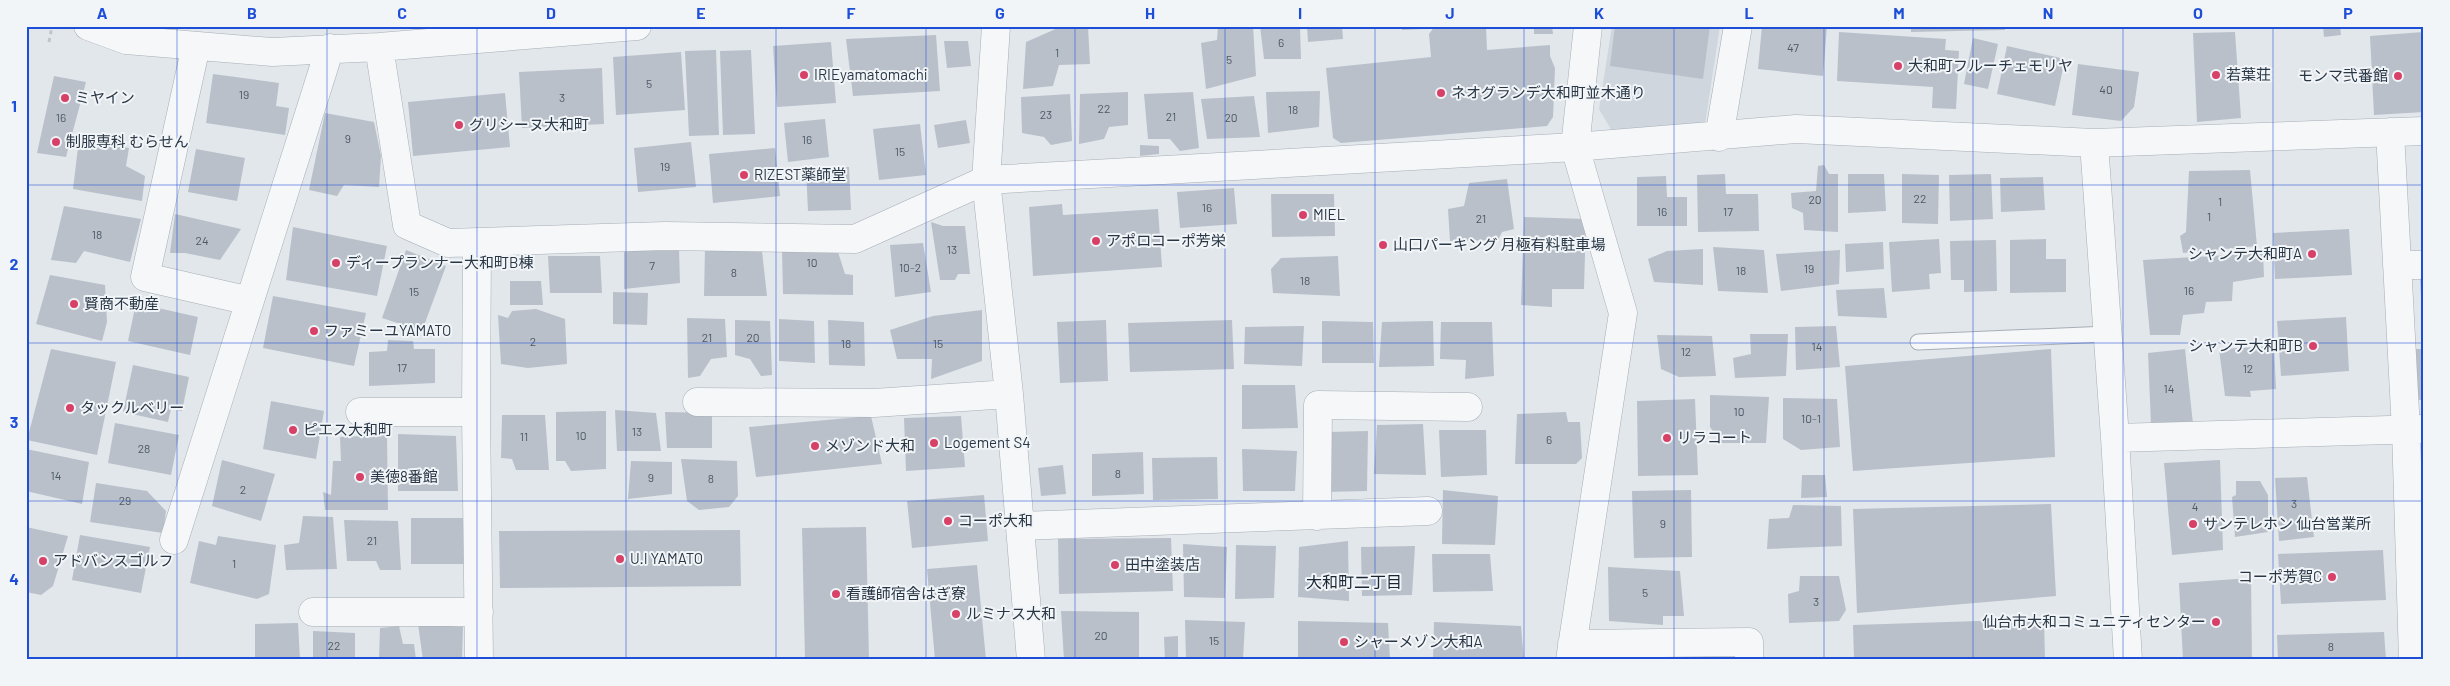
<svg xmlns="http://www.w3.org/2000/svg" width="2450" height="686" viewBox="0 0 2450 686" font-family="Barlow,'Noto Sans JP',sans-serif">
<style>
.built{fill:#d0d6de}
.building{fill:#b9c0ca}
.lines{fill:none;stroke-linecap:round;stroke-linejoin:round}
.service-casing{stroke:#a7aeb6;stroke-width:17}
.minor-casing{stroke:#a7aeb6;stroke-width:29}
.path{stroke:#c0c5ca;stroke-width:3;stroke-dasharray:4 4;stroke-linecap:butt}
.service{stroke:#f5f7f9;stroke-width:15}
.minor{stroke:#f5f7f9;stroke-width:28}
.grid{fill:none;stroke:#1d4ed8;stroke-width:1;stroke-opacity:0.55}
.poi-dot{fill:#d74167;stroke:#f2f5f8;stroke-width:2}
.labels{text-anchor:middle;stroke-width:4;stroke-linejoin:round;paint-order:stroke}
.number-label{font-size:12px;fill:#4d5866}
.poi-label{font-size:15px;fill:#293645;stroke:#f2f5f8;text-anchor:start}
.neighbourhood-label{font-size:16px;fill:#1b2736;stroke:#f2f5f8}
.neatline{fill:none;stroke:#1d4ed8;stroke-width:2}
.grid-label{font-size:16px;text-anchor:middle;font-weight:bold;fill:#1d4ed8}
</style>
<rect width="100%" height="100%" fill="#e2e7eb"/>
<path class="built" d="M1612 26H1720L1705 124 1612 131 1599 109Z"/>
<path class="building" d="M1088 26 1090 64 1059 65 1053 86 1023 89 1026 42 1058 28Z
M1218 26H1253L1256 76 1206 89 1201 43 1217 40Z
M1260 26H1300L1301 59H1264Z
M1307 26H1342L1343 39 1308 42Z
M1402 26H1424V29L1402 30Z
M1435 26H1486L1487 50 1550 45V56L1555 68 1553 117 1547 126 1341 143 1333 138 1326 68 1431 57 1429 34Z
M1534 26H1552L1553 34H1534Z
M1615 26H1710L1703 79 1610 66Z
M1762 26H1827L1823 76 1758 69Z
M1911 26H2005V30L1911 32Z
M2323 26H2340L2341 35 2324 37Z
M1839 32 1946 39 1945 50 1959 51 1956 109 1932 108 1933 87 1837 81Z
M2235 32 2241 118 2197 122 2193 33Z
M2423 32 2424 112 2374 115 2370 36Z
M936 35 940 91 853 96 846 39Z
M1973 38 1998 44 1988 89 1964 84Z
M944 41H968L971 66 947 68Z
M831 42 836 103 777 107 773 46Z
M2007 46 2065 59 2055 106 1997 94Z
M716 50 719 135 689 136 685 51Z
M751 50 755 134 723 135 720 51Z
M681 52 685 110 616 115 613 57Z
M2078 64 2139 72 2134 107 2121 121 2072 115Z
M602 68 604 124 522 128 519 72Z
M213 74 279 83 276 106 289 108 285 135 206 123Z
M54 76 86 82 66 157 37 153Z
M1320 91 1319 127 1268 133 1266 92Z
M1128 92V125L1109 127 1104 139 1079 144 1080 94Z
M1193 92 1199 148 1180 151 1170 139H1148L1144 94Z
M505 93 510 147 413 156 408 102Z
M1070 94 1072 141 1051 145 1044 137 1022 133 1021 97Z
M1254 96 1260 137 1207 139 1201 99Z
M325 113 374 122 381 156 379 187 344 185 337 196 309 190Z
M825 119 829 157 788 162 784 123Z
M966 120 970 143 938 148 934 125Z
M920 124 926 175 879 180 873 129Z
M79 139 129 148 126 166 145 176 142 201 73 189Z
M691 142 696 187 638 192 634 148Z
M1140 145 1159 146V154L1140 156Z
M775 148 780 196 713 203 709 154Z
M196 149 245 158 237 201 188 192Z
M1824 165 1829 174H1838V232L1804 230 1803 213 1792 208 1791 193 1816 191 1818 166Z
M849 167 851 210 808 211 806 169Z
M2250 170 2257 246 2183 253 2180 236 2186 232 2189 171Z
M1725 174 1726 194H1758L1759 231 1698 232 1697 175Z
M1848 174H1884L1886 211 1848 213Z
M1902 174 1939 175 1938 224 1902 223Z
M1991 174 1993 219 1950 221 1949 175Z
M1666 176 1667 197H1687V226H1637V177Z
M2043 177 2045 210 2001 212 2000 178Z
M1507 179 1514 229 1502 232 1498 240 1450 241 1448 209 1464 206 1469 183Z
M1234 188 1237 224 1180 228 1177 192Z
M1271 194H1334L1335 236 1272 237Z
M1062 204 1063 215 1158 209 1162 267 1033 276 1029 207Z
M64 206 141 219 130 262 84 251 76 263 51 260Z
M175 214 241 229 220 260 185 253H170Z
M1524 217 1586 219 1584 289H1552V307L1521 305Z
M931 222 943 226H965L970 274H958L955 280H940Z
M293 227 387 246 377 296 286 280Z
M2349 229 2352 275 2275 279 2273 233Z
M1939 239 1941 273 1929 274 1930 289 1892 292 1889 242Z
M2046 239V259H2066V292L2010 293V240Z
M1996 240 1997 291 1964 292V280H1951L1950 241Z
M1883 242 1884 269 1846 272 1845 244Z
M923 243 931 292 895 297 890 245Z
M1713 247 1764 250 1768 293 1718 291Z
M624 248 679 249 680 283 624 289Z
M705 248 762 251 767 296H704Z
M782 249 838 252 845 274 853 275V295L783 294Z
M1703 249V285L1654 282 1648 259 1667 251Z
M406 250 446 266 422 331 382 318Z
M1840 250 1839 284 1781 291 1776 254Z
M2263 253 2264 277 2233 282 2232 301 2206 302 2204 313 2183 315 2180 335H2150L2143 260Z
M548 256H600L602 293H550Z
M1338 256 1340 296 1273 293 1271 269 1281 258Z
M50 275 105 285 107 322 102 341 36 324Z
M2420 278H2424V318H2422Z
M510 281H541L543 305H510Z
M1884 288 1887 318 1838 316 1836 290Z
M613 292 648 293 647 325 613 324Z
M273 296 366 313 354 366 263 348Z
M136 303 198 317 190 355 128 341Z
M536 309 565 319 567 364 528 368 501 364 498 315 508 318 512 311Z
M982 310V361L931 379 932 359H897L890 330 933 316Z
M2346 317 2349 371 2281 376 2277 321Z
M687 318 725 319 727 357 711 359 700 376 688 378Z
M779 319 814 321 815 363 779 361Z
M735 320 770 321 772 375 761 376 750 359 735 355Z
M828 320 864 322 865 366 829 365Z
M1106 320 1108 381 1060 383 1057 322Z
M1232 320 1234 369 1130 372 1128 323Z
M1322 321 1373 322 1374 363H1322Z
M1433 321 1434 366 1379 367 1382 322Z
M1441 322H1492L1494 376 1465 379 1466 360 1440 359Z
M1304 326 1302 366 1244 364 1245 327Z
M1836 326 1840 367 1796 370 1795 327Z
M1750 334H1788L1786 376 1735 378 1733 358 1751 354Z
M1657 335 1712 336 1716 376 1679 377 1661 369Z
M388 340 413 341 414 349H435V383L369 386V352L387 351Z
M2274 346 2276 389 2250 391 2251 397 2225 396 2219 349Z
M51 349 116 362 97 455 27 440Z
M2051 349 2055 457 1853 471 1845 366Z
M2185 349 2193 424 2151 425 2148 353Z
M2416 349H2424V400H2417Z
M133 365 189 377 182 411 171 409 168 422 123 412Z
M1242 385H1295L1298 428 1242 429Z
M1710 395 1769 397 1766 443H1721L1710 427Z
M1783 398 1837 399 1840 447 1801 450 1783 439Z
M1695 399 1698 475 1638 476 1637 401Z
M271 401 324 411 316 459 263 449Z
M615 410 656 413 661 451H617Z
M606 411V469L571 471 565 461H556V412Z
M665 412 712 413V448H667Z
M1566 412 1568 422H1580L1582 458 1576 464H1515L1517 414Z
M502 415H545L549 470H516L512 459 501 458Z
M871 416 882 464 756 477 749 427Z
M961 416 965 467 906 471 904 418Z
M115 423 179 435 171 475 108 463Z
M1423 424 1426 475 1374 474 1377 425Z
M1439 430H1486L1487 475 1441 477Z
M1368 431 1367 491 1324 492 1327 432Z
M398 434 456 436 458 491H398Z
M387 435 388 510H325L323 492 331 495 333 461H341L340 437Z
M2419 446H2424V508H2422Z
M26 449 89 462 82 504 26 491Z
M1242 449 1297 451 1295 491H1243Z
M1143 452 1144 494 1092 496V454Z
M1217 457 1218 499 1153 500 1152 458Z
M681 459 737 461 738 496 729 507 699 510 687 501Z
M222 460 275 474 261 521 212 506Z
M2220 460 2223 550 2172 555 2164 463Z
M631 461 672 462V494L628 499Z
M1063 465 1066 494 1041 496 1038 468Z
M1802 475H1825L1827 497 1801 498Z
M2307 477 2314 537 2279 541 2275 478Z
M2236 481H2260L2268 495V532L2235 537 2232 497 2236 495Z
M96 483 147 491 166 511 163 533 90 522Z
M1443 490 1498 496 1495 545 1442 544Z
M1691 490 1692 557 1634 558 1632 491Z
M984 495 988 541 912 548 907 501Z
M2051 504 2056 596 1857 613 1853 509Z
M1793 505 1841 506 1842 546 1767 549 1769 519 1789 518Z
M303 516 333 517 337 569 286 570 284 545 299 543Z
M411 518H463L468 564H411Z
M344 520 398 521 401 570H380L376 561H347Z
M26 527 68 536 53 586 41 595 26 592Z
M866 527 869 660H805L802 528Z
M740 530 741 586 500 588 499 531Z
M80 535 150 547 141 593 72 580Z
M218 536 276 545 269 594 257 599 190 583 199 541 216 545Z
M1171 538 1173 591 1059 594 1058 539Z
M1348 541 1349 601 1298 597 1299 547Z
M1183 544 1227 547 1225 598 1184 597Z
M1236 545 1276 546 1274 598 1235 599Z
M1415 546 1412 595 1362 596 1361 547Z
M2383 550 2386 600 2281 604 2278 554Z
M1432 554H1490L1493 591 1433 592Z
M977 565 986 660H935L927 569Z
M1608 567 1680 571 1684 616H1663V625L1609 621Z
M1800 576H1839L1846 610 1839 621 1789 623 1788 594 1799 591Z
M2251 578 2252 660H2183L2179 583Z
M1061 611 1139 612V660H1064Z
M2044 619 2045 660H1854L1853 625Z
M1185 620 1245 622 1243 660H1186Z
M1298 621 1388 623 1390 660H1298Z
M1434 622 1521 626 1524 660H1433Z
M298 623 300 660H255V624Z
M418 624 463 627 462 660H423Z
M399 626 403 644H414L416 660H379L380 628Z
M313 631 355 633V660H313Z
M2384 632 2386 660H2278L2277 635Z
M1178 636V660H1165L1164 637Z"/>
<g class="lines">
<g class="service-casing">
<path id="service" d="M1918 342 2108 334"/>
</g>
<g class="minor-casing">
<path id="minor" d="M88 26 126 40 272 52 379 47 637 26
M996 26 986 180 1009 394 1031 660
M196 46 145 277 250 301
M379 47 407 225 448 243 665 236 855 239 986 180 1575 147 1796 129 2094 143 2424 131
M2390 132 2406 430 2413 660
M1719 137 1738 26
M2094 143 2115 438 2128 660
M477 243 476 412 479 660
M2397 265H2424
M697 402 874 403 1009 394
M360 412H476
M2115 438 2424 429
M1317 516 1318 405 1468 407
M1020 526 1428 511
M174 540 330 48
M313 612H479
M1572 644 1749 642V660
M1570 660 1623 313 1575 147 1588 26"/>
</g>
<path class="path" d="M49 42 52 26"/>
<use href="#service" class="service"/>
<use href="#minor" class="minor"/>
</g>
<path class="grid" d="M177 26V660M327 26V660M477 26V660M626 26V660M776 26V660M926 26V660M1075 26V660M1225 26V660M1375 26V660M1524 26V660M1674 26V660M1824 26V660M1973 26V660M2123 26V660M2273 26V660M26 185H2424M26 343H2424M26 501H2424"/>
<g class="poi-dot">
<circle cx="1898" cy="66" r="5"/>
<circle cx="804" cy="75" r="5"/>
<circle cx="2216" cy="75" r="5"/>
<circle cx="2398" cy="76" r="5"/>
<circle cx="1441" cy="93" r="5"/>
<circle cx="65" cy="98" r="5"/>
<circle cx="459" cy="125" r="5"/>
<circle cx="56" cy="142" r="5"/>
<circle cx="744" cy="175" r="5"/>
<circle cx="1303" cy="215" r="5"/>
<circle cx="1096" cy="241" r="5"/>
<circle cx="1383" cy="245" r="5"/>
<circle cx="2312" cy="254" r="5"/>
<circle cx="336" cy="263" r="5"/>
<circle cx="74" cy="304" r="5"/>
<circle cx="314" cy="331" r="5"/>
<circle cx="2313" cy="346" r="5"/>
<circle cx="70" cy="408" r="5"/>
<circle cx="293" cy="430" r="5"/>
<circle cx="1667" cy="438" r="5"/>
<circle cx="934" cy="443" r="5"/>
<circle cx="815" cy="446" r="5"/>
<circle cx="360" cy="477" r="5"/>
<circle cx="948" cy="521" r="5"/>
<circle cx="2193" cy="524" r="5"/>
<circle cx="620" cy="559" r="5"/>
<circle cx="43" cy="561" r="5"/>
<circle cx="1115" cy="565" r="5"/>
<circle cx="2332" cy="577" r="5"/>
<circle cx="836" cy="594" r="5"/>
<circle cx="956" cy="614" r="5"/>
<circle cx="2216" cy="622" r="5"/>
<circle cx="1344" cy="642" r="5"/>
</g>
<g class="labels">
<g class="number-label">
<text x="1281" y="47">6</text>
<text x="1793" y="52">47</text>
<text x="1057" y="57">1</text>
<text x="1229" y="64">5</text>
<text x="649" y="88">5</text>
<text x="2106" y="94">40</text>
<text x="244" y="99">19</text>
<text x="562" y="102">3</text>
<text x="1104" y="113">22</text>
<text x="1293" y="114">18</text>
<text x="1046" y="119">23</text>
<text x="1171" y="121">21</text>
<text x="61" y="122">16</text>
<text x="1231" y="122">20</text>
<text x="348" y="143">9</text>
<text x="807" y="144">16</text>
<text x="900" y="156">15</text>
<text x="665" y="171">19</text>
<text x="1920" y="203">22</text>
<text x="1815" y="204">20</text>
<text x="2220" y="206">1</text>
<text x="1207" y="212">16</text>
<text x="1662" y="216">16</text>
<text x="1728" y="216">17</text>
<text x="2209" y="221">1</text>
<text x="1481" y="223">21</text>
<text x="97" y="239">18</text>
<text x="202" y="245">24</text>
<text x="952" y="254">13</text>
<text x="812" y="267">10</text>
<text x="652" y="270">7</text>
<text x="910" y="272">10-2</text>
<text x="1809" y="273">19</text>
<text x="1741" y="275">18</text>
<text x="734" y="277">8</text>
<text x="1305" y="285">18</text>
<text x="2189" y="295">16</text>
<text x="414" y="296">15</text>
<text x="707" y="342">21</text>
<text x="753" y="342">20</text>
<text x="533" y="346">2</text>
<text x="846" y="348">18</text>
<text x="938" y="348">15</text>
<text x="1817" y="351">14</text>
<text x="1686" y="356">12</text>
<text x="402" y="372">17</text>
<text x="2248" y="373">12</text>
<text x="2169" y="393">14</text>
<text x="1739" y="416">10</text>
<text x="1811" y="423">10-1</text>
<text x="637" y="436">13</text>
<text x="581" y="440">10</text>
<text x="524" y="441">11</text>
<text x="1549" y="444">6</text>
<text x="144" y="453">28</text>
<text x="1118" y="478">8</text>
<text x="56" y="480">14</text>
<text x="651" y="482">9</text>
<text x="711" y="483">8</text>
<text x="243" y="494">2</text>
<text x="125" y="505">29</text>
<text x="2294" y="508">3</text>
<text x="2195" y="511">4</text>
<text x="1663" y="528">9</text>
<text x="372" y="545">21</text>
<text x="234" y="568">1</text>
<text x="1645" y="597">5</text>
<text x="1816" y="606">3</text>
<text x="1101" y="640">20</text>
<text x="1214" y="645">15</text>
<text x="334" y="650">22</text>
<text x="2331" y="651">8</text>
</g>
<g class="poi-label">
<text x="1908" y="71">大和町フルーチェモリヤ</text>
<text x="814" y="80">IRIEyamatomachi</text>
<text x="2226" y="80">若葉荘</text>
<text x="2388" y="81" text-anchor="end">モンマ弐番館</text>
<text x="1451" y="98">ネオグランデ大和町並木通り</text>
<text x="75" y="103">ミヤイン</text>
<text x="469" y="130">グリシーヌ大和町</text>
<text x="66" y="147">制服専科 むらせん</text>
<text x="754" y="180">RIZEST薬師堂</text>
<text x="1313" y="220">MIEL</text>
<text x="1106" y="246">アポロコーポ芳栄</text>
<text x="1393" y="250">山口パーキング 月極有料駐車場</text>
<text x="2302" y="259" text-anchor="end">シャンテ大和町A</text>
<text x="346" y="268">ディープランナー大和町B棟</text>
<text x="84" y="309">賢商不動産</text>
<text x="324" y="336">ファミーユYAMATO</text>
<text x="2303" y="351" text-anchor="end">シャンテ大和町B</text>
<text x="80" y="413">タックルベリー</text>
<text x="303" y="435">ピエス大和町</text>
<text x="1677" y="443">リラコート</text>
<text x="944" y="448">Logement S4</text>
<text x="825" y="451">メゾンド大和</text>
<text x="370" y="482">美徳8番館</text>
<text x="958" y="526">コーポ大和</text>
<text x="2203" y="529">サンテレホン 仙台営業所</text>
<text x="630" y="564">U.I YAMATO</text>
<text x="53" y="566">アドバンスゴルフ</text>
<text x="1125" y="570">田中塗装店</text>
<text x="2322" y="582" text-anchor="end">コーポ芳賀C</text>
<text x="846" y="599">看護師宿舎はぎ寮</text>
<text x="966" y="619">ルミナス大和</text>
<text x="2206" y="627" text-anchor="end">仙台市大和コミュニティセンター</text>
<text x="1354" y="647">シャーメゾン大和A</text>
</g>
<g class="neighbourhood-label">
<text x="1354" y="588">大和町二丁目</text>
</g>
</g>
<rect width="2450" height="686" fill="none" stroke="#f2f5f8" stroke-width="55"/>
<rect x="28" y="28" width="2394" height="630" class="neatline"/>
<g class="grid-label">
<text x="102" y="19">A</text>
<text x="252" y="19">B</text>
<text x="402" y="19">C</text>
<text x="551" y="19">D</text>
<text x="701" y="19">E</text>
<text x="851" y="19">F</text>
<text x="1000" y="19">G</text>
<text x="1150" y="19">H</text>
<text x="1300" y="19">I</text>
<text x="1450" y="19">J</text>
<text x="1599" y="19">K</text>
<text x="1749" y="19">L</text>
<text x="1899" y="19">M</text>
<text x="2048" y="19">N</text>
<text x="2198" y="19">O</text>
<text x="2348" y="19">P</text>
<text x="14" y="112">1</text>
<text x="14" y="270">2</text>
<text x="14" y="428">3</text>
<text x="14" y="585">4</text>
</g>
</svg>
